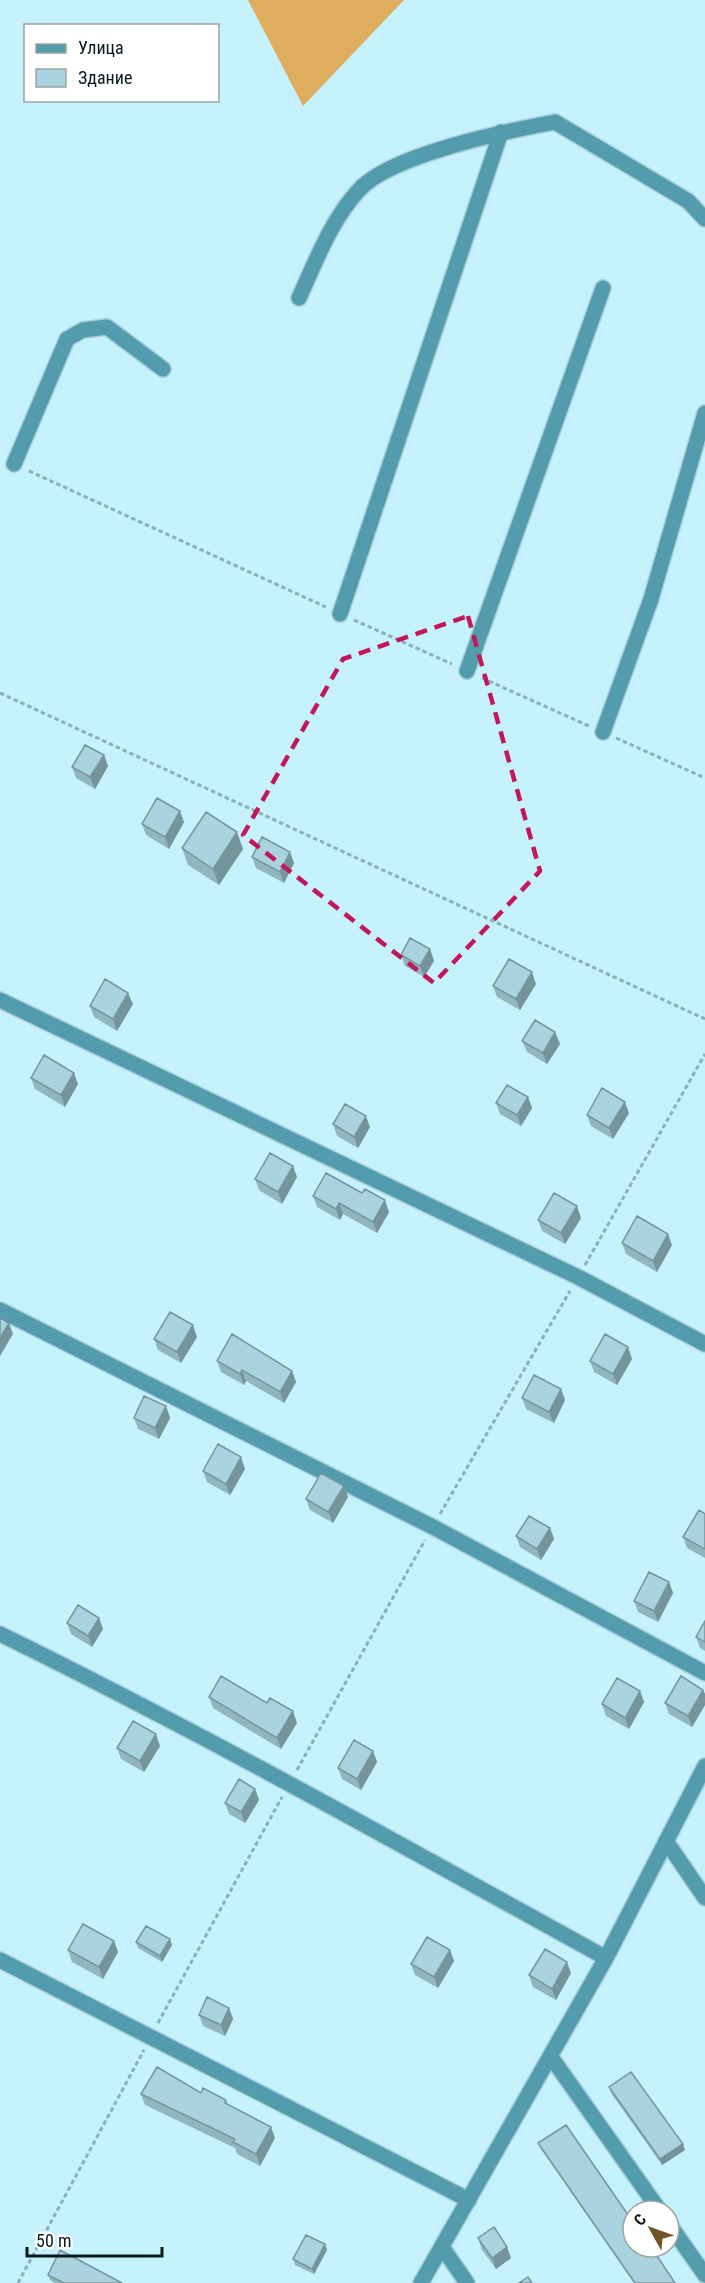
<svg xmlns="http://www.w3.org/2000/svg" width="705" height="2283" viewBox="0 0 705 2283" font-family="'Roboto Condensed',sans-serif">
<style>
.forest{fill:#dead5d}
.lines{fill:none;stroke-linecap:round;stroke-linejoin:round}
.minor-casing{stroke:#a8cfd9;stroke-width:18}
.path{stroke:#8cafb8;stroke-width:3;stroke-dasharray:4.5 3;stroke-linecap:butt}
.minor{stroke:#529cad;stroke-width:15}
.wall{fill:#91b6c0}
.shaded-wall{fill:#76949c}
.building{fill:#a9d4df;stroke:#76949c;stroke-width:1.5}
.marked{fill:none;stroke:#c2185b;stroke-width:4.5;stroke-dasharray:12 8;stroke-linejoin:round}
</style>
<rect width="100%" height="100%" fill="#c6f2fd"/>
<path class="forest" d="M248 0H404L303 106Z"/>
<g class="lines">
<g class="minor-casing">
<path id="minor" d="M299 298C316 261 331 220 359 190 390 155 507 131 555 122L688 201 705 219
M14 464 67 339 83 330 107 327 163 369
M340 614 501 132
M467 671 603 288
M603 732 651 599 705 413
M0 1000 578 1277 705 1344
M0 1310 433 1527 705 1673
M0 1634C206 1735 405 1847 606 1958
M666 1841 705 1898
M0 1960 469 2200
M551 2057 660 2211
M669 2224 705 2275
M442 2247 467 2283
M421 2283 606 1958 705 1766"/>
</g>
<path class="path" d="M29 471 326 607
M354 620 452 664
M482 678 589 726
M0 693 705 1019
M616 738 705 778
M585 1265 705 1054
M440 1514 570 1291
M297 1770 425 1540
M158 2023 282 1797
M18 2283 144 2050"/>
<use href="#minor" class="minor"/>
</g>
<path class="wall" d="M104 755 108 766 95 789 76 778 72 767Z
M184 822 169 849 146 835 142 824Z
M182 848 243 849 219 885 188 865Z
M252 857 294 863 284 883 256 868Z
M430 949 434 961 424 977 405 966 401 955Z
M536 984 520 1010 497 997 493 986Z
M133 1004 117 1031 94 1017 90 1006Z
M555 1032 560 1044 547 1064 527 1052 522 1041Z
M31 1078 78 1084 65 1107 35 1089Z
M528 1097 532 1108 521 1126 500 1114 496 1103Z
M629 1113 613 1139 591 1126 587 1115Z
M333 1124 370 1127 358 1148 337 1136Z
M297 1177 282 1204 259 1190 255 1179Z
M313 1196 389 1212 377 1233 343 1214 340 1220 317 1207Z
M581 1218 565 1244 542 1231 538 1220Z
M622 1243 672 1245 657 1272 626 1254Z
M197 1337 181 1363 158 1350 154 1339Z
M628 1347 632 1359 617 1385 594 1372 590 1361Z
M217 1361 292 1371 296 1382 284 1403 246 1381 244 1385 221 1372Z
M561 1389 565 1400 554 1423 526 1409 522 1398Z
M166 1406 170 1418 159 1439 138 1429 134 1418Z
M245 1469 230 1495 207 1482 203 1471Z
M344 1486 348 1497 333 1523 310 1510 306 1499Z
M705 1514V1558L687 1548 683 1537Z
M550 1528 554 1539 541 1560 520 1547 516 1536Z
M669 1582 673 1593 658 1622 638 1612 634 1601Z
M99 1618 103 1629 92 1647 71 1634 67 1623Z
M705 1621V1651L700 1648 696 1637Z
M703 1690 705 1694V1705L692 1727 669 1714 665 1703Z
M640 1691 644 1702 629 1729 606 1716 602 1704Z
M209 1697 297 1723 281 1749 213 1708Z
M160 1746 144 1772 121 1759 117 1748Z
M373 1751 377 1762 361 1790 342 1779 338 1768Z
M255 1789 259 1800 245 1823 229 1814 225 1803Z
M114 1941 118 1952 103 1979 72 1962 68 1950Z
M136 1942 172 1945 162 1962 138 1948Z
M450 1950 454 1961 438 1988 415 1975 411 1964Z
M571 1973 556 2000 533 1987 529 1975Z
M229 2008 233 2019 225 2036 203 2026 199 2015Z
M609 2087 685 2150 662 2165 611 2093Z
M201 2093 226 2100 228 2105 275 2138 260 2166 237 2154 235 2148 145 2105 141 2094Z
M538 2143 675 2283H634L541 2149Z
M478 2238 511 2258 496 2269 482 2250Z
M325 2244 327 2250 314 2274 295 2265 293 2259Z
M48 2275 122 2283H55L50 2280Z"/>
<path class="shaded-wall" d="M104 755 108 766 95 789 90 777Z
M180 811 184 822 169 849 165 837Z
M237 832 243 849 219 885 213 869Z
M290 852 294 863 284 883 280 872Z
M430 949 434 961 424 977 420 966Z
M532 972 536 984 520 1010 516 999Z
M128 993 133 1004 117 1031 113 1019Z
M555 1032 560 1044 547 1064 543 1053Z
M74 1073 78 1084 65 1107 61 1095Z
M528 1097 532 1108 521 1126 517 1115Z
M625 1102 629 1113 613 1139 609 1128Z
M366 1116 370 1127 358 1148 354 1137Z
M293 1166 297 1177 282 1204 278 1192Z
M385 1200 389 1212 377 1233 373 1222Z
M339 1203 343 1214 340 1220 336 1209Z
M577 1206 581 1218 565 1244 561 1233Z
M668 1234 672 1245 657 1272 653 1261Z
M9 1323 13 1334 0 1356V1338Z
M193 1325 197 1337 181 1363 177 1352Z
M628 1347 632 1359 617 1385 613 1374Z
M242 1370 246 1381 244 1385 240 1374Z
M292 1371 296 1382 284 1403 280 1392Z
M561 1389 565 1400 554 1423 549 1412Z
M166 1406 170 1418 159 1439 155 1428Z
M241 1457 245 1469 230 1495 226 1484Z
M344 1486 348 1497 333 1523 328 1512Z
M550 1528 554 1539 541 1560 537 1549Z
M669 1582 673 1593 658 1622 654 1611Z
M99 1618 103 1629 92 1647 88 1636Z
M703 1690 705 1694V1705L692 1727 688 1716Z
M640 1691 644 1702 629 1729 625 1718Z
M293 1711 297 1723 281 1749 277 1738Z
M156 1734 160 1746 144 1772 140 1761Z
M373 1751 377 1762 361 1790 357 1779Z
M255 1789 259 1800 245 1823 241 1812Z
M170 1939 172 1945 162 1962 160 1956Z
M114 1941 118 1952 103 1979 99 1967Z
M450 1950 454 1961 438 1988 434 1977Z
M567 1962 571 1973 556 2000 552 1989Z
M229 2008 233 2019 225 2036 221 2025Z
M271 2127 275 2138 260 2166 256 2154Z
M683 2144 685 2150 662 2165 660 2159Z
M325 2244 327 2250 314 2274 312 2269Z
M507 2247 511 2258 496 2269 492 2258Z"/>
<path class="building" d="M85 745 104 755 90 777 72 767Z
M157 798 180 811 165 837 142 824Z
M206 812 237 832 213 869 182 848Z
M262 837 290 852 280 872 252 857Z
M410 938 430 949 420 966 401 955Z
M509 959 532 972 516 999 493 986Z
M105 979 128 993 113 1019 90 1006Z
M535 1020 555 1032 543 1053 522 1041Z
M44 1055 74 1073 61 1095 31 1078Z
M507 1085 528 1097 517 1115 496 1103Z
M602 1088 625 1102 609 1128 587 1115Z
M345 1104 366 1116 354 1137 333 1124Z
M270 1153 293 1166 278 1192 255 1179Z
M326 1173 362 1193 365 1189 385 1200 373 1222 339 1203 336 1209 313 1196Z
M554 1193 577 1206 561 1233 538 1220Z
M637 1216 668 1234 653 1261 622 1243Z
M170 1312 193 1325 177 1352 154 1339Z
M0 1318 9 1323 0 1338Z
M232 1334 292 1371 280 1392 242 1370 240 1374 217 1361Z
M605 1334 628 1347 613 1374 590 1361Z
M534 1375 561 1389 549 1412 522 1398Z
M144 1396 166 1406 155 1428 134 1418Z
M218 1444 241 1457 226 1484 203 1471Z
M321 1473 344 1486 328 1512 306 1499Z
M699 1510 705 1514V1549L683 1537Z
M529 1516 550 1528 537 1549 516 1536Z
M649 1572 669 1582 654 1611 634 1601Z
M78 1605 99 1618 88 1636 67 1623Z
M705 1621V1642L696 1637Z
M221 1676 267 1703 270 1698 293 1711 277 1738 209 1697Z
M681 1676 703 1690 688 1716 665 1703Z
M617 1678 640 1691 625 1718 602 1704Z
M133 1721 156 1734 140 1761 117 1748Z
M354 1740 373 1751 357 1779 338 1768Z
M239 1779 255 1789 241 1812 225 1803Z
M83 1924 114 1941 99 1967 68 1950Z
M146 1926 170 1939 160 1956 136 1942Z
M427 1937 450 1950 434 1977 411 1964Z
M545 1949 567 1962 552 1989 529 1975Z
M207 1997 229 2008 221 2025 199 2015Z
M157 2067 201 2093 203 2088 226 2100 225 2103 271 2127 256 2154 233 2142 235 2139 141 2094Z
M631 2072 683 2144 660 2159 609 2087Z
M566 2125 633 2222V2247H651L675 2283H635L538 2143Z
M494 2227 507 2247 492 2258 478 2238Z
M306 2235 325 2244 312 2269 293 2259Z
M60 2250 122 2283H64L48 2275Z
M528 2277 532 2283H519Z"/>
<path class="marked" d="M468 616 540 871 434 983 243 835 343 659Z"/>
<rect x="24" y="24" width="195" height="78" fill="#ffffff" stroke="#9ca3a4" stroke-width="1.5"/>
<rect x="36" y="44" width="30" height="9" fill="#529cad" stroke="#9ca3a4" stroke-width="1.5"/>
<text x="78" y="54" font-size="18" fill="#08181c">Улица</text>
<rect x="36" y="69" width="30" height="18" fill="#a9d4df" stroke="#9ca3a4" stroke-width="1.5"/>
<text x="78" y="84" font-size="18" fill="#08181c">Здание</text>
<g transform="translate(651 2229) rotate(310)"><circle r="28" fill="#ffffff" stroke="#9ca3a4" stroke-width="1.5"/>
<path d="M0-4.5L10 22L0 15L-10 22Z" fill="#6f5426"/>
<text y="-9" font-size="16" font-weight="bold" text-anchor="middle" fill="#08181c">С</text>
</g>
<path d="M27 2247v9h135v-9" fill="none" stroke="#08181c" stroke-width="3"/>
<text x="36" y="2247" font-size="18" fill="#08181c" stroke="#ffffff" stroke-width="4.5" paint-order="stroke">50 m</text>
</svg>
